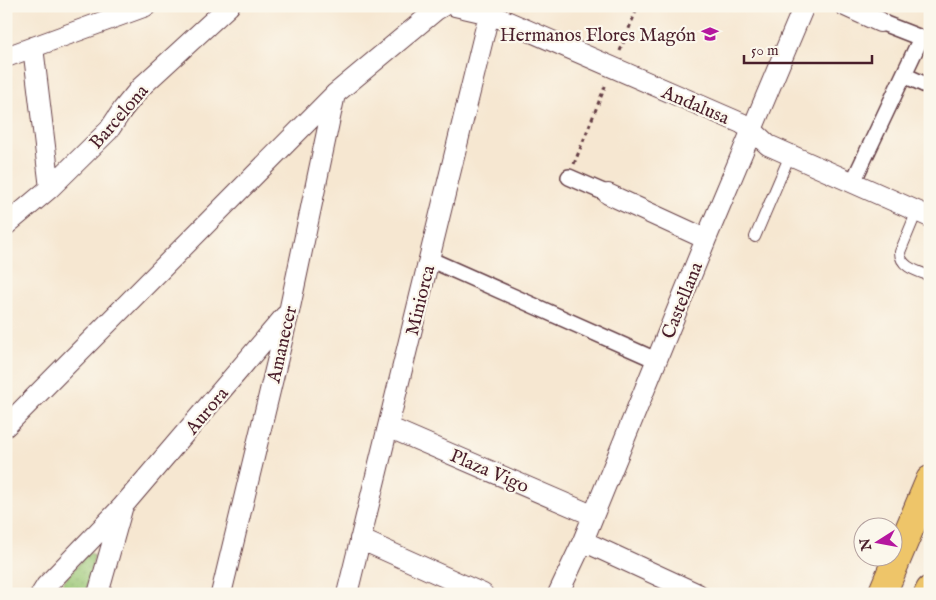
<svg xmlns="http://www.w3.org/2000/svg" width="936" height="600" viewBox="0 0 936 600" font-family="'IM FELL English',serif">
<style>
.grass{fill:url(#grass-dots);stroke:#727350}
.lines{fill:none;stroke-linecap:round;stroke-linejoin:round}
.service-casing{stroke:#643d44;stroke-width:12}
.pedestrian-casing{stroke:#643d44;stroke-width:18}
.minor-casing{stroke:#643d44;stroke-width:22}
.primary-casing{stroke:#643d44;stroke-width:30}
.path{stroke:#643d44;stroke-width:3;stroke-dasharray:4 4;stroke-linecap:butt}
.service{stroke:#fff;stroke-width:10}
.pedestrian{stroke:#fff;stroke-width:15}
.minor{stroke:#fff;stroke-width:20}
.primary{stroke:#eec569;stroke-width:28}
.labels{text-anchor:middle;stroke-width:4.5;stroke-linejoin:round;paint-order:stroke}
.poi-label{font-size:19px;fill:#4a1f2b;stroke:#fbf7ec;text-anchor:end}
.street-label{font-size:19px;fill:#4a1f2b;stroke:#fbf7ec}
</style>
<defs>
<pattern id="grass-dots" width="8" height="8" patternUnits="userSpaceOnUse" patternTransform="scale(1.25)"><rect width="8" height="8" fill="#9ac774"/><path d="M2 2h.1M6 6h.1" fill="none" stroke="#86aa65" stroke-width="1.8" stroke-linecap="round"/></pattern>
</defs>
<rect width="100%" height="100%" fill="#fbf7ec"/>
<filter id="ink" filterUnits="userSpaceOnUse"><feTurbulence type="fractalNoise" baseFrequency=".02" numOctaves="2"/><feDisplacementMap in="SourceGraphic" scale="10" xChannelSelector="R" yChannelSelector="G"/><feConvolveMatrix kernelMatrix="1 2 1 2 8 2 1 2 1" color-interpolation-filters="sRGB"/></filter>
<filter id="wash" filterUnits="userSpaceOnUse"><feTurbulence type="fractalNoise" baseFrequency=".0096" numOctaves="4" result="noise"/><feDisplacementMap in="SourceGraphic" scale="20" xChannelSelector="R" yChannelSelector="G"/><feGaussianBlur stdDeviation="1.12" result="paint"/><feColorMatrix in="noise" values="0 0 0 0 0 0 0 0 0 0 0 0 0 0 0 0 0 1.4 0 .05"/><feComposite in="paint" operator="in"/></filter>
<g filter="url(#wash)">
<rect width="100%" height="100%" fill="#f6e7d1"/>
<path class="grass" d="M91 553 94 555V557L85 594H53L87 554Z"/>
</g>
<g filter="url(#ink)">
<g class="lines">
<g class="service-casing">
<path id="service" d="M917 211 900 252C900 267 917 271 930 276
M755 237 790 155"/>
</g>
<g class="pedestrian-casing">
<path id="pedestrian" d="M904 75 930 87
M569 177 608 194
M853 182 921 38 880 22
M429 259 656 360"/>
</g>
<g class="minor-casing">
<path id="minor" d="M455 6 490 14 741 123 752 130 768 145 930 217
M845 6 880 22
M33 47 50 188
M6 57 146 6
M608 194 706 239
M6 225 50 188 109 130 123 109 141 87 229 6
M6 426 335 94 436 10 443 6
M388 427 592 515
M360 539 483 594
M583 541 698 594
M41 594 46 586 122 507 285 316
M98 594 122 509
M221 594 289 312 335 94
M347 594 491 6
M558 594 583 541 706 239 804 6"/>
</g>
<g class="primary-casing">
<path id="primary" d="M882 594 930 480
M928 594 930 590"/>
</g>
<path class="path" d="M620 51 638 6
M574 164 606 84"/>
<use href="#service" class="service"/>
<use href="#pedestrian" class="pedestrian"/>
<use href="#minor" class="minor"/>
<use href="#primary" class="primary"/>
</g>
</g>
<defs>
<g id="school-bare" transform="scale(1.35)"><path d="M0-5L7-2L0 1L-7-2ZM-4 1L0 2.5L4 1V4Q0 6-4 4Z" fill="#b5179e" stroke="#fbf7ec" stroke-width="2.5" paint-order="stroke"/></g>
</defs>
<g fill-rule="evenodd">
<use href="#school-bare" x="710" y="34"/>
</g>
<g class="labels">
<g class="poi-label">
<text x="696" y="41">Hermanos Flores Magón</text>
</g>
<g class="street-label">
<text transform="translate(696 104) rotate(23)" y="7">Andalusa</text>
<text transform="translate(118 116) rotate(-49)" y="7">Barcelona</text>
<text transform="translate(419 300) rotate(-76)" y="7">Miniorca</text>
<text transform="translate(681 300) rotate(-68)" y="7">Castellana</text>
<text transform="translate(281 344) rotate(-77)" y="7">Amanecer</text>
<text transform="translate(206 410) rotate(-50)" y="7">Aurora</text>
<text transform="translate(490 470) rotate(23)" y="7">Plaza Vigo</text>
</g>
</g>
<rect width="936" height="600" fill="none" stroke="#fbf7ec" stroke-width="25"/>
<g transform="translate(878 542) rotate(259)"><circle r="24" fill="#fbf7ec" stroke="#b4a19f"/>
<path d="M0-4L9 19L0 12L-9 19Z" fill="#b5179e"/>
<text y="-8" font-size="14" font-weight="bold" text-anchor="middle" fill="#4a1f2b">N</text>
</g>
<path d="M744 55v8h128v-8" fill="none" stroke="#4a1f2b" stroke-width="2.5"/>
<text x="751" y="55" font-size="15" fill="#4a1f2b" stroke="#fbf7ec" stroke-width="4" paint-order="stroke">50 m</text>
</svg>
